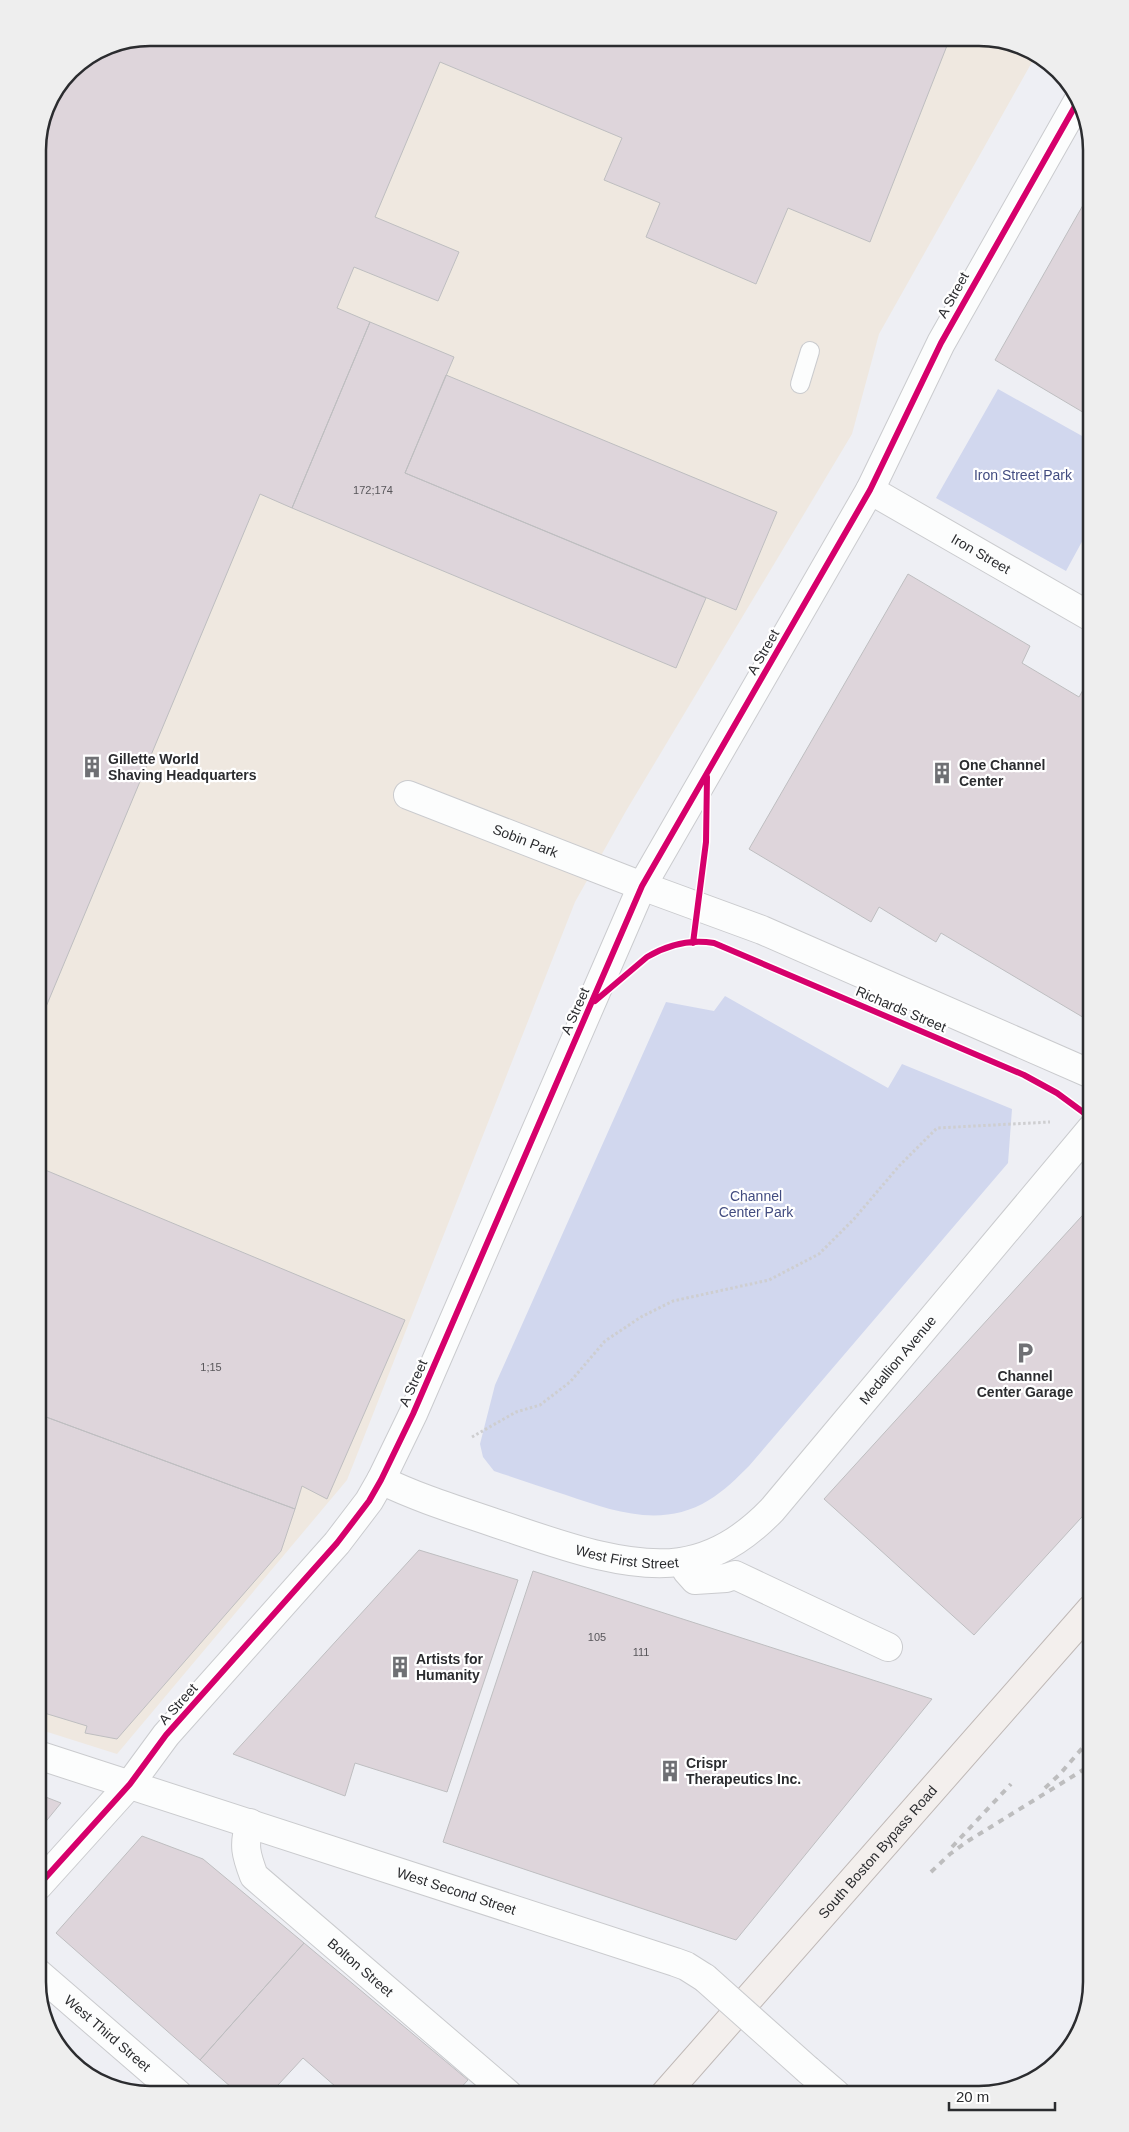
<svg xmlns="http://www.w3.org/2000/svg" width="1129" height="2132" viewBox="0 0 1129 2132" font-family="Helvetica,sans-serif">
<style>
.industrial{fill:#efe8e0}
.green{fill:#d1d7ee}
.building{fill:#ded5db;stroke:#bebec0}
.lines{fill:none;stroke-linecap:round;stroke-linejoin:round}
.lane-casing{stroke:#cacbce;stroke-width:20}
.street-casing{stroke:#cacbce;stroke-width:30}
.secondary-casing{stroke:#cacbce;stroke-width:30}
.primary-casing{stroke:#bfb8b6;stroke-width:30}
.path{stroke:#ceced0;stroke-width:3;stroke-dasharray:2.5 2.5;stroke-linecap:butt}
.lane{stroke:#fcfdfd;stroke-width:18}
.street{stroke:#fcfdfd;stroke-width:28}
.secondary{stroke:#fcfdfd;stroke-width:28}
.primary{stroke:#f3efed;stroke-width:28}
.rail{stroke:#bdbdbe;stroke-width:4;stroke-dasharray:6 6;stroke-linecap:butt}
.secondary-bridge-casing{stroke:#cacbce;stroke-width:30;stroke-linecap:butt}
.secondary-bridge{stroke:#fcfdfd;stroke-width:28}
.cycleway-casing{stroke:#fff;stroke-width:9}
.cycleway{stroke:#d6006c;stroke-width:6}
.labels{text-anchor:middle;stroke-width:4.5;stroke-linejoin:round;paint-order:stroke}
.number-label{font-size:11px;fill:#58565a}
.street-label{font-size:14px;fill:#2b2c2f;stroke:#fff}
.park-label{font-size:14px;fill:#424c80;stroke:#fff}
.poi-label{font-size:14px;font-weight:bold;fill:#2b2c2f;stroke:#fff;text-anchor:start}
.rim{fill:none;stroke:#2b2c2f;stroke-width:2.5}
</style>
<rect width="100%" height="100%" fill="#eeeff4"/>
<path class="industrial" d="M150 38H987L1036 55 879 334 852 434 626 811 575 902 347 1480 117 1754 38 1729V143L46 107 71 70 107 46Z"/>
<path class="green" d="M998 389 1091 441V525L1066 571 936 498Z
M725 996 888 1088 902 1064 1012 1109 1008 1163 749 1466C737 1478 724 1491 709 1500 662 1529 613 1511 566 1495 542 1487 518 1479 494 1471L483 1457 480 1444 495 1385 666 1002 714 1011Z"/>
<path class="building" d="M150 38H950L870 242 788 208 756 284 646 237 660 203 604 180 622 138 440 62 375 217 459 252 438 301 354 267 337 308 370 322 292 508 260 494 38 1026V143L63 82 71 70 107 46Z
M1091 191V417L995 360Z
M370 322 454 357 405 473 706 598 676 668 292 508Z
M446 375 777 512 736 610 405 473Z
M908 574 1030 646 1022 663 1079 697 1091 676V1022L941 933 936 942 879 907 871 922 749 849Z
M38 1167 405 1320 327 1499 302 1486 295 1509 38 1414Z
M1091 1206V1507L974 1635 824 1499Z
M38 1414 295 1509 281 1551 117 1739 85 1733 87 1726 41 1712 39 1719H38Z
M419 1550 518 1580 447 1792 355 1763 345 1796 233 1754Z
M533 1571 932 1699 736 1940 443 1842Z
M38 1794 61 1803 38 1831Z
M142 1836 203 1859 304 1943 200 2060 56 1933Z
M304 1943 468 2080 455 2094H344L303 2058 278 2085 288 2094H239L200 2060Z"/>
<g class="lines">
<g class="lane-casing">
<path id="lane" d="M800 384 810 351"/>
</g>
<g class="street-casing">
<g id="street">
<path id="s1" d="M870 490 1091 617"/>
<path id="s2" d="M408 795 642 886"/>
<path id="s3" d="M381 1480C418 1498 457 1510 495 1523 550 1541 623 1570 680 1562 716 1557 747 1536 772 1510L1091 1129"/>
<path d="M682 1562 687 1571 695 1580 726 1578 735 1575 888 1647"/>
<path id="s4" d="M250 1823C243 1845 246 1855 254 1876L508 2094"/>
<path id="s5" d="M38 1973 178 2094"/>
</g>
</g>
<g class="secondary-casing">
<g id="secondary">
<path d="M642 886 762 930 1091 1074"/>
<path id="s6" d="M38 1755 675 1962 686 1966 705 1978"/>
<path d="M38 1886 130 1784 166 1735 337 1543 369 1501 381 1480 413 1414 642 886 870 490 941 343 1078 101"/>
<path d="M808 2070 836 2094"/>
</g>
</g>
<g class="primary-casing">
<g id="primary">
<path id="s7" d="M665 2094 1091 1609"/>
</g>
</g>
<path class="path" d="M472 1437 516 1412 540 1405 570 1382 605 1341 641 1317 673 1301 769 1280 819 1254 854 1219 899 1166 937 1128 1050 1122"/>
<use href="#lane" class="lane"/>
<use href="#street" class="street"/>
<use href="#secondary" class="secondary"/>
<use href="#primary" class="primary"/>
<path class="rail" d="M1045 1788 1060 1774 1091 1738
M952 1847 1011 1784
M931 1872 950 1854 968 1841 1091 1765"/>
<g class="secondary-bridge-casing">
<path id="secondary-bridge" d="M705 1978 808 2070"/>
</g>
<use href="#secondary-bridge" class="secondary-bridge"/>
<g class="cycleway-casing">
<path id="cycleway" d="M693 943 706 842 707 777
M595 1001 647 957C667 945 691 939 714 943L1024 1075 1057 1093 1091 1118
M38 1886 130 1784 166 1735 337 1543 369 1501 381 1480 413 1414 642 886 870 490 941 343 1078 101"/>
</g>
<use href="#cycleway" class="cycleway"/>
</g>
<defs>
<g id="building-bare" transform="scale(1.725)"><path d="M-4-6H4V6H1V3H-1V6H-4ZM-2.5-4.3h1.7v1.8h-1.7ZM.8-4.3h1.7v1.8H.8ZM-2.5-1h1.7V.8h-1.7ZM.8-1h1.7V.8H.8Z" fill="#6f7074" stroke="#fff" stroke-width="2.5" paint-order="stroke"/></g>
<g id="parking-bare" transform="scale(1.725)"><path d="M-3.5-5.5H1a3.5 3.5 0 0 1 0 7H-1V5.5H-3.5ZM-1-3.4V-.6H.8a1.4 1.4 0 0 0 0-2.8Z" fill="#6f7074" stroke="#fff" stroke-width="2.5" paint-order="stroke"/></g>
</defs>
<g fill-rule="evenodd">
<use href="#building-bare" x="92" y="767"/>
<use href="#building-bare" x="942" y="773"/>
<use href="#parking-bare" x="1025" y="1353"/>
<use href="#building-bare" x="400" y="1667"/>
<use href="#building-bare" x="670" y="1771"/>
</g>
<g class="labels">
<g class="number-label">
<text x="373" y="494">172;174</text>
<text x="211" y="1371">1;15</text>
<text x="597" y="1641">105</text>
<text x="641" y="1656">111</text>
</g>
<g class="street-label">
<text transform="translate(953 295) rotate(-61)" y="5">A Street</text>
<text dy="5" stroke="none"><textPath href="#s1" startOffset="128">Iron Street</textPath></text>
<text transform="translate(763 652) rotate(-60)" y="5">A Street</text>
<text dy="5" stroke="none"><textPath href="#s2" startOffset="126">Sobin Park</textPath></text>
<text transform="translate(901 1009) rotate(23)" y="5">Richards Street</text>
<text transform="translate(575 1011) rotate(-66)" y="5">A Street</text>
<text dy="5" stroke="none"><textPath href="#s3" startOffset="616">Medallion Avenue</textPath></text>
<text transform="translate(413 1383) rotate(-66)" y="5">A Street</text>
<text dy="5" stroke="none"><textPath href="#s3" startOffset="259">West First Street</textPath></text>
<text transform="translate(178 1704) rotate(-48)" y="5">A Street</text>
<text dy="5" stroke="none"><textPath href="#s7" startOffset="322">South Boston Bypass Road</textPath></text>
<text dy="5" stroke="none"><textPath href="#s6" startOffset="440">West Second Street</textPath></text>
<text dy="5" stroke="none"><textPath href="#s4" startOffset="195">Bolton Street</textPath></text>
<text dy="5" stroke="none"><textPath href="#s5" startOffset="92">West Third Street</textPath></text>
</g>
<g class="park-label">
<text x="1023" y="480">Iron Street Park</text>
<text x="756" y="1201">Channel<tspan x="756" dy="16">Center Park</tspan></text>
</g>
<g class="poi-label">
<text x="108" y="764">Gillette World<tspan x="108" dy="16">Shaving Headquarters</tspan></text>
<text x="959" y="770">One Channel<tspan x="959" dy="16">Center</tspan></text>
<text x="1025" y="1381" text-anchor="middle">Channel<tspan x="1025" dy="16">Center Garage</tspan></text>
<text x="416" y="1664">Artists for<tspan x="416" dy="16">Humanity</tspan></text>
<text x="686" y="1768">Crispr<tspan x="686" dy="16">Therapeutics Inc.</tspan></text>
</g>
</g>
<path d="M0 0H1129V2132H0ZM150 46H979A104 104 0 0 1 1083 150V1982A104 104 0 0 1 979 2086H150A104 104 0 0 1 46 1982V150A104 104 0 0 1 150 46Z" fill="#eee" fill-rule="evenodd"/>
<path class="rim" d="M150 46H979A104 104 0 0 1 1083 150V1982A104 104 0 0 1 979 2086H150A104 104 0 0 1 46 1982V150A104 104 0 0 1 150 46Z"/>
<path d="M949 2102v8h106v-8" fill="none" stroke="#2b2c2f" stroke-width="2.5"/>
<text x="956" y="2102" font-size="15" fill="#2b2c2f" stroke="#ffffff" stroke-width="4" paint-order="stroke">20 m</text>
</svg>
